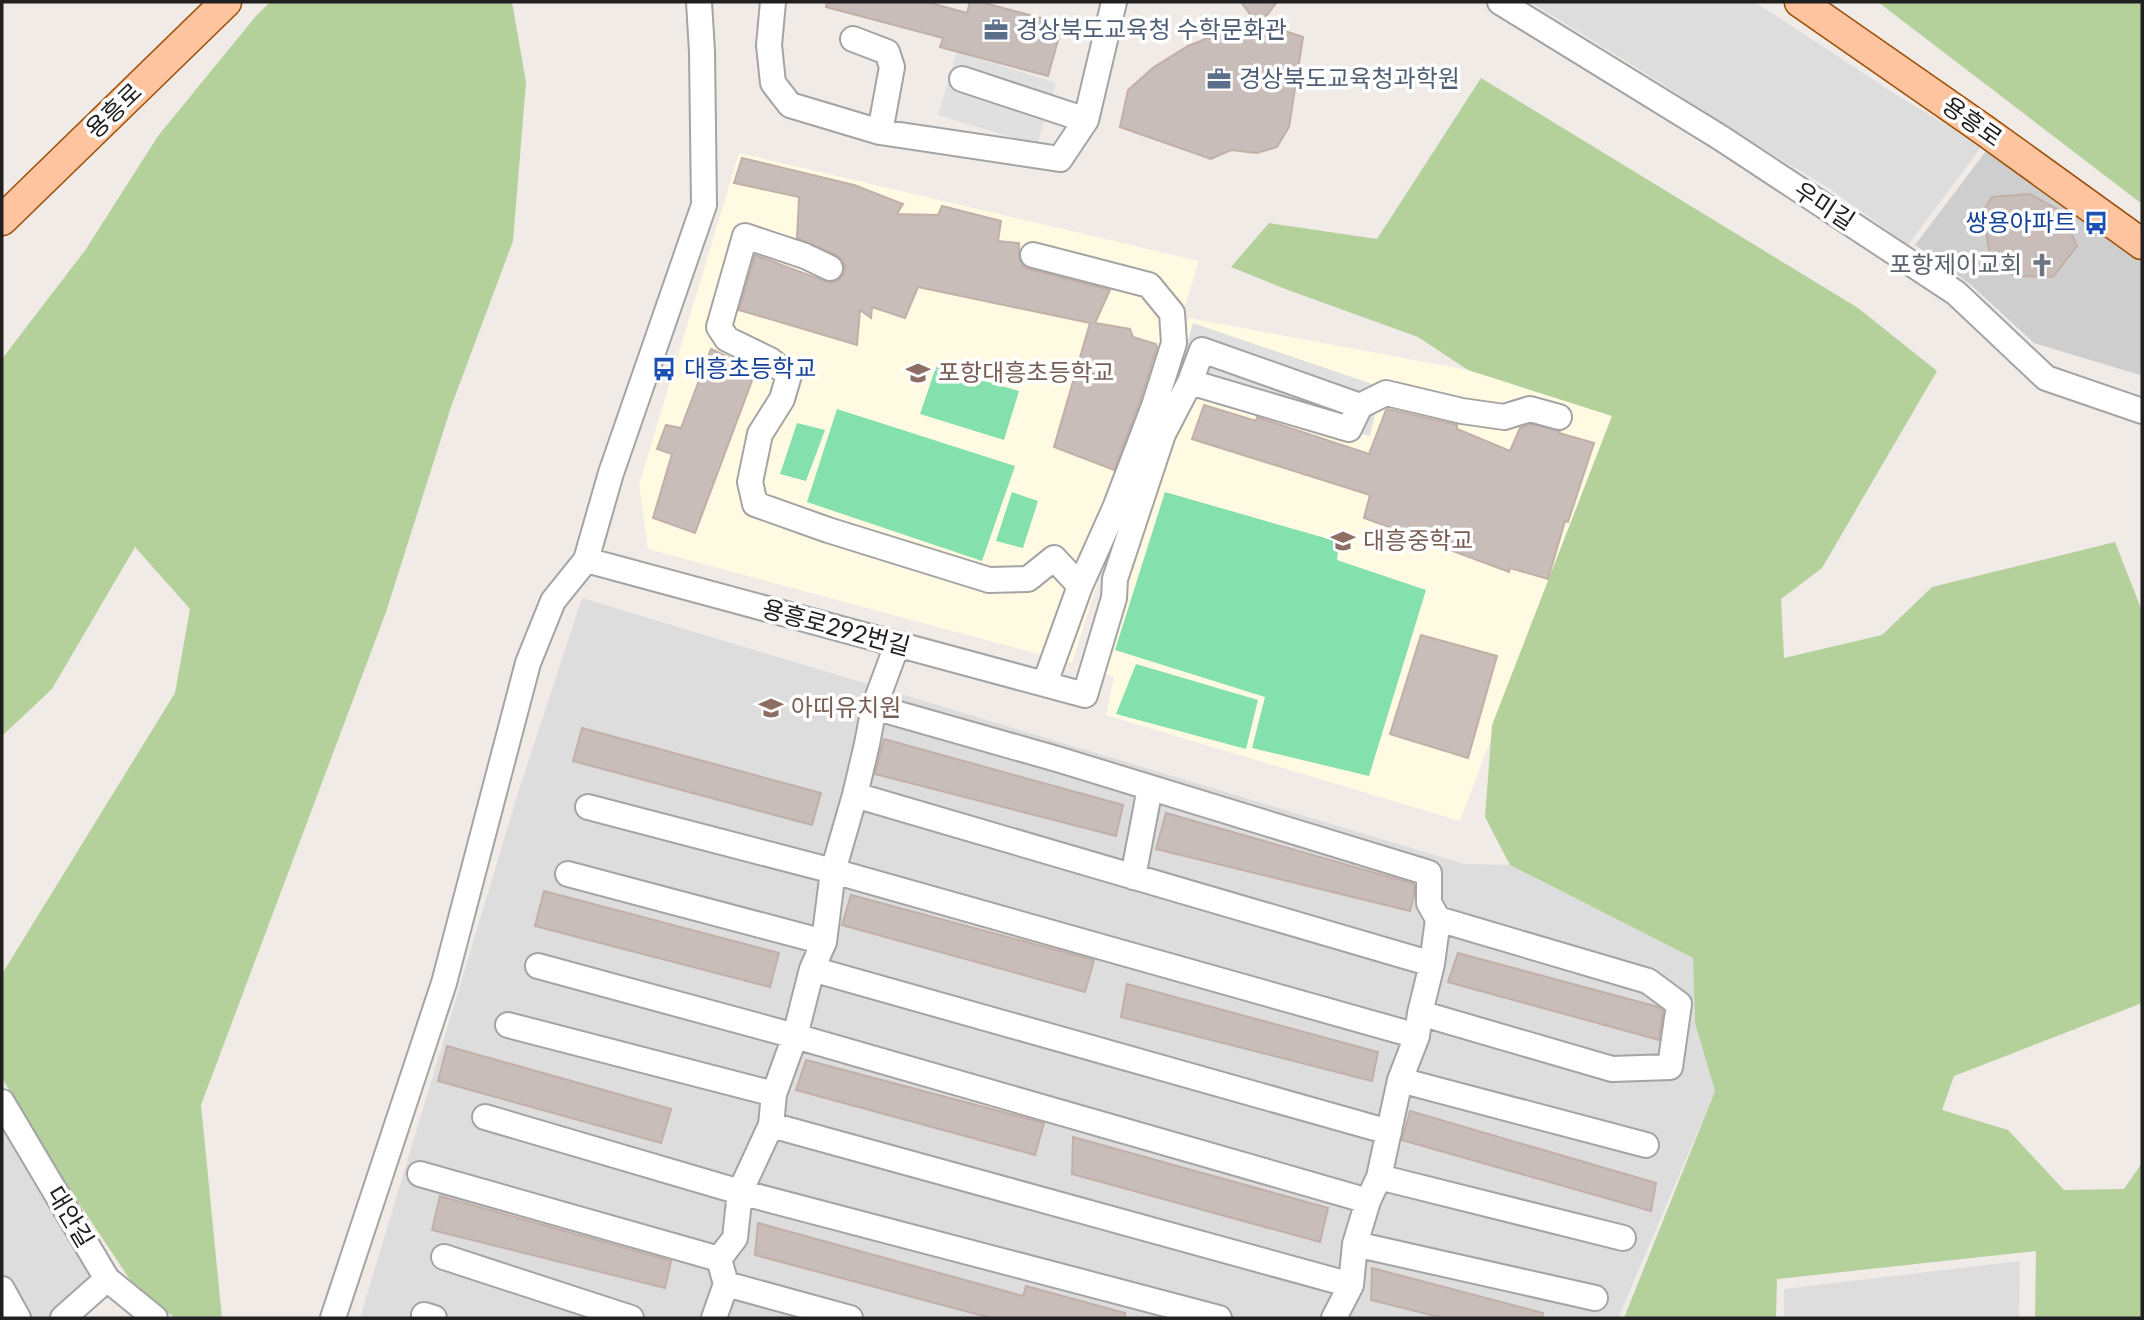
<svg xmlns="http://www.w3.org/2000/svg" width="2144" height="1320" viewBox="0 0 2144 1320" font-family="Lato,'Noto Sans KR',sans-serif">
<style>
.residential{fill:#dedddd}
.education{fill:#fffae1}
.religious{fill:#cecece}
.forest{fill:#b4d09b}
.pitch{fill:#84e0ac}
.parking{fill:#e0e0e0}
.building{fill:#c8bdb9;stroke:#c2afa8;stroke-width:2}
.lines{fill:none;stroke-linecap:round;stroke-linejoin:round}
.minor-casing{stroke:#a4a4a4;stroke-width:28}
.major-casing{stroke:#9c4d00;stroke-width:33}
.minor{stroke:#fff;stroke-width:24}
.major{stroke:#fdc49f;stroke-width:30}
.labels{text-anchor:middle;stroke-width:7;stroke-linejoin:round;paint-order:stroke}
.service-label{font-size:24px;fill:#4e5e75;stroke:#fff;text-anchor:start}
.street-label{font-size:24px;fill:#202020;stroke:#fff}
.transit-label{font-size:24px;fill:#164399;stroke:#fff;text-anchor:end}
.worship-label{font-size:24px;fill:#5b616d;stroke:#fff;text-anchor:end}
.education-label{font-size:24px;fill:#785e54;stroke:#fff;text-anchor:start}
</style>
<rect width="100%" height="100%" fill="#f0ebe6"/>
<path class="residential" d="M1530 2H1755L1895 94 1982 146 1908 245 1829 188 1732 131 1658 81Z
M582 598 1464 864 1510 865 1693 958 1695 1023 1715 1091 1618 1318H360L517 796Z
M2 1127 95 1279 52 1318H2Z
M2020 1261 2019 1318H1784V1289Z"/>
<path class="education" d="M739 153 1199 261 1072 663 648 549 639 485Z
M1189 318 1468 370 1612 415 1460 821 1106 715 1114 677 1083 666Z"/>
<path class="religious" d="M1986 151 2142 244V369L2140 375 2034 343 1971 285 1915 245Z"/>
<path class="forest" d="M270 2H512L526 82 513 241 451 407 386 612 201 1105 222 1318H175L137 1290 52 1163 2 1078V974L175 693 190 609 135 547 52 689 2 736V359L86 249 158 136 256 16Z
M1878 2H2142V204Z
M1481 78 1858 308 1937 371 1822 568 1781 599 1784 658 1882 635 1932 587 2115 542 2142 611V1003L1954 1076 1942 1110 2008 1130 2064 1190 2124 1189 2142 1163V1318H2035L2036 1251 1777 1279 1776 1318H1624L1715 1091 1695 1023 1693 958 1510 865 1485 817 1492 725 1612 416 1468 370 1418 337 1288 290 1231 267 1269 223 1377 239Z"/>
<path class="pitch" d="M936 367 1019 391 1004 440 920 414Z
M837 409 1015 466 982 561 807 502Z
M797 423 825 430 806 481 780 474Z
M1012 492 1038 501 1023 548 996 541Z
M1165 492 1339 542 1337 560 1426 590 1369 776 1252 748 1265 697 1115 650Z
M1136 664 1258 700 1246 749 1116 714Z"/>
<path class="parking" d="M957 52 1056 83 1037 145 938 115Z
M1193 323 1381 387 1370 436 1194 389 1174 386Z"/>
<path class="building" d="M827 2H927L967 13 970 2H981L1048 20 1046 29 1060 33 1048 76 940 47 943 38 826 7Z
M1241 2H1277L1261 23 1303 37 1289 127 1277 147 1257 153 1231 150 1211 159 1120 127 1128 90 1154 67 1188 46 1213 36 1237 33 1250 19 1254 20Z
M742 158 854 185 903 204 897 214 938 215 942 206 1001 221 998 241 1019 243V258L1023 266 1029 269 1110 290 1095 323 1130 329 1133 337 1156 344 1157 347 1140 401 1114 470 1054 447 1090 323 918 287 905 318 872 307 871 318 860 310 857 345 739 310 755 255 830 283 839 280 844 274 845 268 843 260 836 255 797 238 799 197 734 183Z
M2030 194 2062 212 2077 246 2053 277 2019 276 1992 269 1983 211 1992 197Z
M711 349 756 370 695 533 653 518 672 454 657 449 666 425 681 428Z
M1204 405 1256 421 1257 417 1369 454 1386 410 1388 409 1457 425V429L1510 451 1520 428 1530 424 1560 431 1559 433 1594 443 1568 522 1565 521 1548 579 1510 568 1509 572 1364 518 1370 495 1192 439Z
M1421 635 1497 656 1468 758 1390 734Z
M582 728 821 793 812 825 573 761Z
M884 739 1123 805 1116 836 875 774Z
M1166 813 1414 884V896L1410 911 1156 849Z
M544 891 779 953 770 987 535 926Z
M851 895 1094 960 1085 992 842 925Z
M1458 953 1658 1007 1663 1011 1659 1040 1448 982Z
M1127 984 1378 1052 1372 1081 1121 1017Z
M447 1046 671 1109 661 1143 438 1081Z
M806 1060 1044 1123 1035 1155 796 1090Z
M1410 1111 1656 1183 1651 1211 1402 1140Z
M1073 1137 1328 1208 1320 1242 1072 1174Z
M440 1196 671 1261 665 1288 432 1230Z
M758 1223 1023 1296 1026 1286 1125 1313V1318H991L755 1255Z
M1372 1268 1543 1313 1542 1318H1443L1371 1300Z"/>
<g class="lines">
<g class="minor-casing">
<path id="minor" d="M773 2 769 45 773 83 790 105 880 132 1060 159 1086 120 1114 2
M1500 2 1721 138 1956 293 2046 378 2142 411
M853 39 887 52 892 67 880 132
M962 79 1086 120
M1033 255 1149 285 1172 313 1174 343 1154 406 1115 508 1080 586 1045 683
M830 268 805 256 745 236 719 327 727 339 770 360 789 375 782 399 760 434 750 482 755 504 828 530 989 580 1028 579 1054 558 1080 586
M1360 406 1386 393 1462 411 1504 417 1530 409 1559 417
M586 560 1085 695 1114 598 1115 579 1163 434 1190 382 1202 350 1360 406 1349 429 1190 382
M874 707 1057 759 1429 873V903L1438 919
M855 795 1432 964
M588 807 833 871 1417 1036
M568 874 824 942
M1133 877 1150 788
M538 966 795 1036 1368 1201
M812 969 1389 1132
M508 1025 774 1094
M1400 1080 1646 1145
M2 1102 107 1279 155 1318
M485 1117 740 1192 1219 1318
M771 1125 1351 1285
M420 1174 719 1259
M1379 1177 1623 1238
M1355 1244 1595 1298
M444 1257 631 1318
M726 1284 850 1318
M2 1289 18 1318
M424 1315 434 1318
M63 1318 107 1279
M333 1318 444 983 528 663 553 601 586 560 611 473 704 205 702 52 699 2
M714 1318 726 1284 719 1259 735 1238 740 1192 771 1125 774 1094 795 1036 812 969 824 942 833 871 855 795 867 744 874 707 897 645
M1334 1318 1351 1285 1355 1244 1368 1201 1379 1177 1400 1080 1417 1036 1420 1013 1432 964 1438 919 1648 981 1679 1004 1670 1067 1612 1069 1420 1013"/>
</g>
<g class="major-casing">
<path id="major" d="M1800 2 1984 130 2142 244
M2 220 226 2"/>
</g>
<use href="#minor" class="minor"/>
<use href="#major" class="major"/>
</g>
<defs>
<g id="office-bare" transform="scale(1.89)"><path d="M-6-3h4V-5.5h4V-3h4V5H-6ZM-1-4.5V-3h2v-1.5ZM-6 0V1H6V0Z" fill="#5c6f8a" stroke="#fff" stroke-width="2.5" paint-order="stroke"/></g>
<g id="bus-bare" transform="scale(1.89)"><path d="M-5-6H5V4H4V6H2V4H-2V6H-4V4H-5ZM-3.5-4V0h7V-4ZM-3.5 1.2v1.5H-2V1.2ZM2 1.2v1.5H3.5V1.2Z" fill="#1a4fb4" stroke="#fff" stroke-width="2.5" paint-order="stroke"/></g>
<g id="church-bare" transform="scale(1.89)"><path d="M-1.2-6h2.4v3.5h3.3v2.4h-3.3V6h-2.4V-.1h-3.3v-2.4h3.3Z" fill="#6b7280" stroke="#fff" stroke-width="2.5" paint-order="stroke"/></g>
<g id="school-bare" transform="scale(1.89)"><path d="M0-5L7-2L0 1L-7-2ZM-4 1L0 2.5L4 1V4Q0 6-4 4Z" fill="#8d6e63" stroke="#fff" stroke-width="2.5" paint-order="stroke"/></g>
</defs>
<g fill-rule="evenodd">
<use href="#office-bare" x="996" y="30"/>
<use href="#office-bare" x="1219" y="79"/>
<use href="#bus-bare" x="2096" y="223"/>
<use href="#church-bare" x="2042" y="265"/>
<use href="#bus-bare" x="664" y="369"/>
<use href="#school-bare" x="918" y="373"/>
<use href="#school-bare" x="1343" y="541"/>
<use href="#school-bare" x="771" y="708"/>
</g>
<g class="labels">
<g class="service-label">
<text x="1016" y="38">경상북도교육청 수학문화관</text>
<text x="1239" y="87">경상북도교육청과학원</text>
</g>
<g class="street-label">
<text transform="translate(114 111) rotate(-44)" y="8">용흥로</text>
<text transform="translate(1972 122) rotate(35)" y="8">용흥로</text>
<text transform="translate(1824 206) rotate(33)" y="8">우미길</text>
<text transform="translate(836 628) rotate(15)" y="8">용흥로292번길</text>
<text transform="translate(70 1217) rotate(59)" y="8">대안길</text>
</g>
<g class="transit-label">
<text x="2076" y="231">쌍용아파트</text>
<text x="684" y="377" text-anchor="start">대흥초등학교</text>
</g>
<g class="worship-label">
<text x="2022" y="273">포항제이교회</text>
</g>
<g class="education-label">
<text x="938" y="381">포항대흥초등학교</text>
<text x="1363" y="549">대흥중학교</text>
<text x="791" y="716">아띠유치원</text>
</g>
</g>
<rect width="2144" height="1320" fill="none" stroke="#202020" stroke-width="7"/>
</svg>
